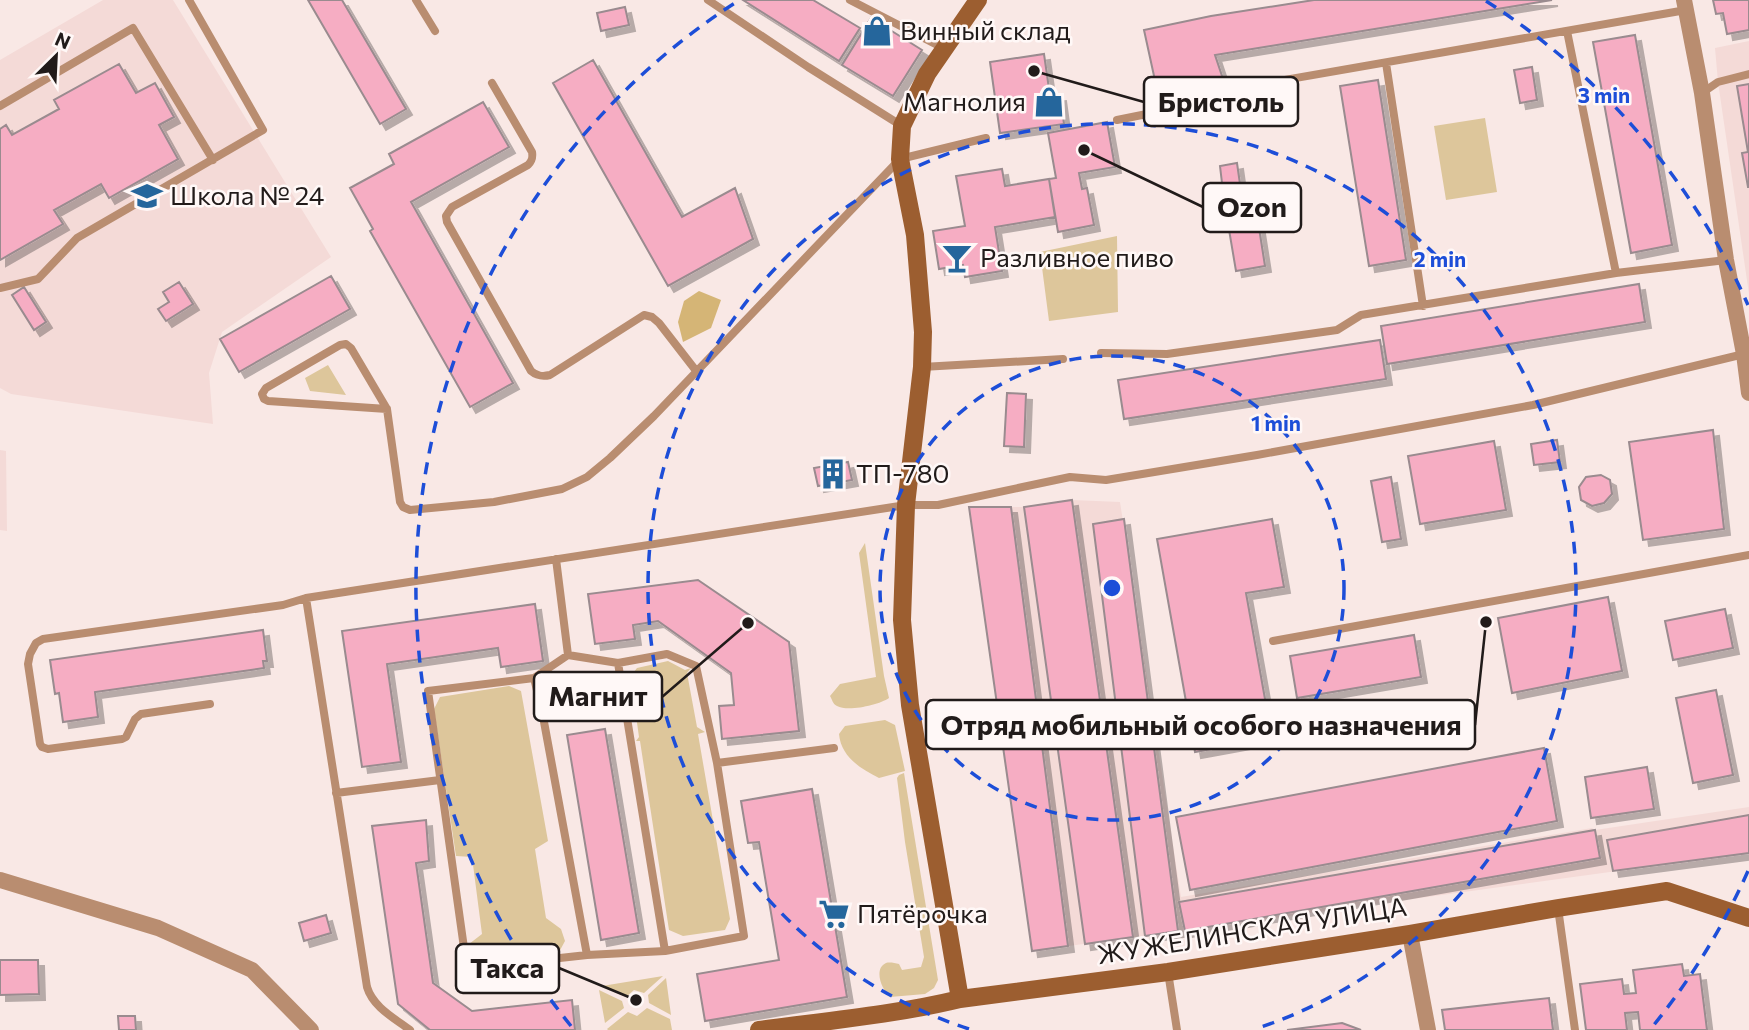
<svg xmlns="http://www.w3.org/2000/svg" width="1749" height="1030" viewBox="0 0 1749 1030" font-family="Commissioner,sans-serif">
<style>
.built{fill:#f4dad7}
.green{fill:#ddc69b}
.forest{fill:#d5b576}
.building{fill:#f6adc3;stroke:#9a8b8f;stroke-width:2;filter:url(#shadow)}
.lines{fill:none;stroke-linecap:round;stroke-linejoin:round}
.lane{stroke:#b98d70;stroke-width:8}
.street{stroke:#b98d70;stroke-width:16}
.secondary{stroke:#9c5e30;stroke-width:18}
.ring{fill:none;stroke:#1d4ed8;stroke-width:3.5;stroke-dasharray:12 9}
.labels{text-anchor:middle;stroke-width:5;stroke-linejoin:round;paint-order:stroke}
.poi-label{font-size:26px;fill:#211b1a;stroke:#fff8f7;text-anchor:start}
.street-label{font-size:26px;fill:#211b1a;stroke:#fff8f7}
.centre{fill:#1d4ed8;stroke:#fff8f7;stroke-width:3.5}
.ring-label{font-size:21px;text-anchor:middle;font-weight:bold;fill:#1d4ed8;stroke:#fff8f7;stroke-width:5;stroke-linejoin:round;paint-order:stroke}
.leader{fill:none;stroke:#211b1a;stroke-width:2.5}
.callout-dot{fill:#211b1a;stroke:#fff8f7;stroke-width:2.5}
.callout{fill:#fff8f7;stroke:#211b1a;stroke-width:2.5}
.callout-label{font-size:28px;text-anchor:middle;font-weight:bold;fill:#211b1a}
</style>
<defs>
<filter id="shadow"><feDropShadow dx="6" dy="6" stdDeviation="0" flood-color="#0004"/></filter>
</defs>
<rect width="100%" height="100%" fill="#f9e8e5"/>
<path class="built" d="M103 0H173L331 257 222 332 209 373 213 424 11 394 0 388V60Z
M1749 41V294L1718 82 1715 48Z
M0 450 6 451 7 531 0 530Z
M1072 500 1120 502 1181 897 1592 828 1595 830 1749 807V853L1032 951 970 507H1024Z"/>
<path class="green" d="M1485 118 1497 192 1446 200 1434 126Z
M1117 236 1118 312 1049 321 1040 252Z
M328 365 346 395 310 391 305 378Z
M865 543 884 676 889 698C879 705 848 712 837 706 832 703 833 701 830 696L840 684 876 677 859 553Z
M668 661 685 670 691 668 687 673 697 727 705 732 698 734 730 919 725 930 683 936 669 930 640 741H636L639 737 632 687 627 685 631 684 630 677 637 668Z
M509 686 521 691 548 841 535 849 546 918 561 929 565 941 558 954 486 963 469 955V944L482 934 472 857 456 856 434 709 440 697Z
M885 720 895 725 905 771 879 778C861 769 841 757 839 734L845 726Z
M904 773 938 980 934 988 925 994 890 997C882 990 873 969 886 963 889 962 895 963 899 964L902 970 921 967 924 957 905 842 897 778 899 775Z
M663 976 644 993 634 990 626 997 602 986Z
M666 978 671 1015 649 1003 648 995Z
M599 990 622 1001 624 1008 605 1023Z
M647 1008 670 1019 672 1030H608L607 1029 628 1012 637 1016Z"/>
<path class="forest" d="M699 291 721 300 711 328 683 342 678 322 684 301Z"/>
<path class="building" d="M308 0H342L406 109 380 124Z
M743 0H813L860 28 839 61Z
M1314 0H1552L1215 55 1228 94 1161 108 1144 30 1211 16Z
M1713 0H1749V30L1727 34 1723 13 1716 14Z
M625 7 629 25 601 31 597 13Z
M871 18 922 50 893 96 842 65Z
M1635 35 1672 245 1631 253 1593 42Z
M1044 54 1050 96 1060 95 1064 124 1000 133 990 62Z
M593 60 682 217 735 188 753 239 668 286 553 83Z
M119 64 136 93 155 83 174 117 159 125 178 159 109 198 101 184 54 210 63 224 0 260V129L6 125 12 135 59 109 54 100Z
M1532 67 1537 100 1520 103 1514 70Z
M1378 80 1406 260 1369 266 1340 86Z
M1749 84V187H1748L1742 153 1748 152 1737 86Z
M483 102 509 147 411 202 513 383 470 407 370 231 373 229 350 188 394 164 389 154Z
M1107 122 1115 167 1079 173 1082 189 1087 188 1094 225 1058 232 1049 179 1056 178 1048 133Z
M1237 163 1242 198 1224 200 1220 166Z
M1002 169 1005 186 1049 179 1055 217 995 227 1002 271 965 277 963 265 939 269 933 231 965 226 956 176Z
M1254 196 1265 266 1236 271 1224 200Z
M331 276 350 309 239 372 220 339Z
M179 282 193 304 166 321 158 309 169 302 163 292Z
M1639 284 1645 322 1387 364 1381 326Z
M24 287 46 322 34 330 12 295Z
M1380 340 1386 379 1124 419 1118 380Z
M1007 393 1026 394 1024 447 1004 446Z
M1713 430 1724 529 1643 540 1629 442Z
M1557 440 1560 462 1534 465 1531 444Z
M1494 441 1506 510 1420 524 1408 456Z
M848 462 852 480 818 486 814 468Z
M1601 475 1610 480 1612 494 1604 503 1592 506 1581 500 1579 487 1586 477Z
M1391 477 1401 539 1382 542 1371 481Z
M1072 500 1133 937 1085 944 1024 507Z
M969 507H1011L1068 946 1032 951Z
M1124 519 1178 931 1145 936 1093 524Z
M1272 519 1284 587 1246 593 1272 738 1195 752 1157 539Z
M698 580 789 642 799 731 722 739 719 706 734 705 731 673 658 621 633 625 635 639 595 644 588 594Z
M1608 597 1622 671 1512 693 1498 618Z
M535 604 543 661 501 667 498 648 387 664 401 762 362 767 342 631Z
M1725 609 1733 648 1673 660 1665 621Z
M263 630 267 661H263L264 668 95 692 98 717 63 722 59 693 55 694 50 660Z
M1414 635 1421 677 1297 698 1290 656Z
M1716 690 1733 775 1693 783 1676 698Z
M605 729 639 933 601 940 567 735Z
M1544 748 1557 821 1190 890 1176 817Z
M1647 767 1654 809 1591 818 1585 777Z
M812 789 847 997 705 1021 697 974 779 960 759 842 748 843 741 801Z
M1749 815V853L1613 871 1607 840Z
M426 820 429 861 416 863 433 983 472 1011 572 1000 575 1030H430L398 1004 372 826Z
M1595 830 1600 858 1185 931 1179 902Z
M326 915 331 933 304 941 299 923Z
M0 960H38L39 994 0 995Z
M1682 964 1684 976 1700 974 1707 1030H1640L1638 1012 1625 1013 1627 1030H1586L1580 984 1622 979 1624 994 1636 993 1633 970Z
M1549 998 1553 1030H1445L1442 1010Z
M118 1016H135L136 1030H119Z
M1342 1023 1361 1030H1287Z"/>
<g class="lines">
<path class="lane" d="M416 0 435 31
M708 0 808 67 902 126
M850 0 945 49
M1567 31 1616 273
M1386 63 1423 306
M492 83 532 152C533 158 532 161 528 165L452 207 446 216 447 222 531 371C537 376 542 377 550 375L644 315 652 317 659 323 697 372
M1702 93 1718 82 1749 74
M0 106 133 28 213 160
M1117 120 1241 95 1250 86 1686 10
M0 288 38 279 77 238 263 130 189 0
M1101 353 1167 354 1337 330 1361 315 1616 273 1726 260
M922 367 1063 359
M387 409 268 401 264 399 262 394 266 388 340 345 346 344 351 348 387 409 400 502 403 507 410 510 494 502 562 489 587 477 610 458 654 416 900 159 986 138
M556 559 568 655
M1273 641 1749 555
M534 678 568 655 618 663 667 654 696 666 717 763 744 936 665 951 618 663
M534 678 542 711 587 955 488 966 465 955 428 691Z
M210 704 141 714 135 719 126 737 122 739 48 749 42 747 40 744 28 664 30 654 36 643 43 639 283 605 306 598
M717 763 834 748
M336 793 440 780
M1558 908 1575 1030
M587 955 665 951
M1168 972 1177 1030
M410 1030C394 1018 373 1007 367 987L306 598 906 505H938L1070 477 1106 480 1257 455 1533 405 1744 354"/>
<path class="street" d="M1684 0 1702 93 1726 260 1744 354 1749 393
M0 880 158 928 252 970 311 1030
M1410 934 1428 1030"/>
<path class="secondary" d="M960 999 910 705 902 620 906 505 922 367 923 332 915 235 900 159 902 126 927 74 978 0
M759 1030C826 1021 894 1015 960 999L1168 972 1410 934 1558 908 1667 891 1749 918"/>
</g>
<g class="ring">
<circle cx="1112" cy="588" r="232"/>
<path d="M969 1029A464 464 0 1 1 1255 1029"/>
<path d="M1748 871A696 696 0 0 1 1653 1026M571 1026A696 696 0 0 1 738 1M1486 1A696 696 0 0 1 1748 305"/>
</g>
<defs>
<g id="shop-bare" transform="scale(2.415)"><path d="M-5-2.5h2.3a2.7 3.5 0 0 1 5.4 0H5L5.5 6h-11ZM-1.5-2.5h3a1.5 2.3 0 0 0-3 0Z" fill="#25669c" stroke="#fff8f7" stroke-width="2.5" paint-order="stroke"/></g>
<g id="school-bare" transform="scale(2.415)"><path d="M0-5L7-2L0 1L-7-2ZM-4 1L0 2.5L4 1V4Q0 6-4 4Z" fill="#25669c" stroke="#fff8f7" stroke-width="2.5" paint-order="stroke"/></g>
<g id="bar-bare" transform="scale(2.415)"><path d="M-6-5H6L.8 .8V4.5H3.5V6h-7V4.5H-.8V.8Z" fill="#25669c" stroke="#fff8f7" stroke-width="2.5" paint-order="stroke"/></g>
<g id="building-bare" transform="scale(2.415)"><path d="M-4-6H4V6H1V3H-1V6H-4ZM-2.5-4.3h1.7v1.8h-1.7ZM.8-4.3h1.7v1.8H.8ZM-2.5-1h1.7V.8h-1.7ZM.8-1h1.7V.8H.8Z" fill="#25669c" stroke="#fff8f7" stroke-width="2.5" paint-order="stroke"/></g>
<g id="supermarket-bare" transform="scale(2.415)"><path d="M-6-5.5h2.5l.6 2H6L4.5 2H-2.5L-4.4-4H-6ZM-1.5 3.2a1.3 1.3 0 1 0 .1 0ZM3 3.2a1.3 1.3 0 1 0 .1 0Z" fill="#25669c" stroke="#fff8f7" stroke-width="2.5" paint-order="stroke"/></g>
</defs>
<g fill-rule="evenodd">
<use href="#shop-bare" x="877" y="31"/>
<use href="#shop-bare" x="1049" y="102"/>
<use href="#school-bare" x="147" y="196"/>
<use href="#bar-bare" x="957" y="258"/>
<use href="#building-bare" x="833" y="474"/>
<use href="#supermarket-bare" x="834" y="914"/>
</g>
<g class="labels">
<g class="poi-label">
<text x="900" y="40">Винный склад</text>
<text x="1026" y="111" text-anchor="end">Магнолия</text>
<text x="170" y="205">Школа № 24</text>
<text x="980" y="267">Разливное пиво</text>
<text x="856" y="483">ТП-780</text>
<text x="857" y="923">Пятёрочка</text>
</g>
<g class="street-label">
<text transform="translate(1252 931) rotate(-9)" y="9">ЖУЖЕЛИНСКАЯ УЛИЦА</text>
</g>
</g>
<circle cx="1112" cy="588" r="10" class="centre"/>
<g class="ring-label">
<text x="1604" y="103">3 min</text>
<text x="1440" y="267">2 min</text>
<text x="1276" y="431">1 min</text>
</g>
<path class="leader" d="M1034 71L1144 102M1084 150L1203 207M748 623L662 697M1486 622L1475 725M636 1000L559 968"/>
<g class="callout-dot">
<circle cx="1034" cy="71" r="7"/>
<circle cx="1084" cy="150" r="7"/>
<circle cx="748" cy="623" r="7"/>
<circle cx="1486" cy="622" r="7"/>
<circle cx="636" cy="1000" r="7"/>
</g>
<g class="callout">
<rect x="1144" y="77" width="154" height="49" rx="7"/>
<rect x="1203" y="183" width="98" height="49" rx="7"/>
<rect x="534" y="672" width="128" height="49" rx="7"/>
<rect x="926" y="700" width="549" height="49" rx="7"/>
<rect x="456" y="944" width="103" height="49" rx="7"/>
</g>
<g class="callout-label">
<text x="1221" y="112">Бристоль</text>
<text x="1252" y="217">Ozon</text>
<text x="598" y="706">Магнит</text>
<text x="1201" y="735">Отряд мобильный особого назначения</text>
<text x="507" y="978">Такса</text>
</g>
<g transform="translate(56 56) rotate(24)" stroke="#fff8f7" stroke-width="5" paint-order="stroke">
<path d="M0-5L12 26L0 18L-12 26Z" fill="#211b1a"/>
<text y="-10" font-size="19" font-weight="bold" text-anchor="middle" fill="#211b1a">N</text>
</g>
</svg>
